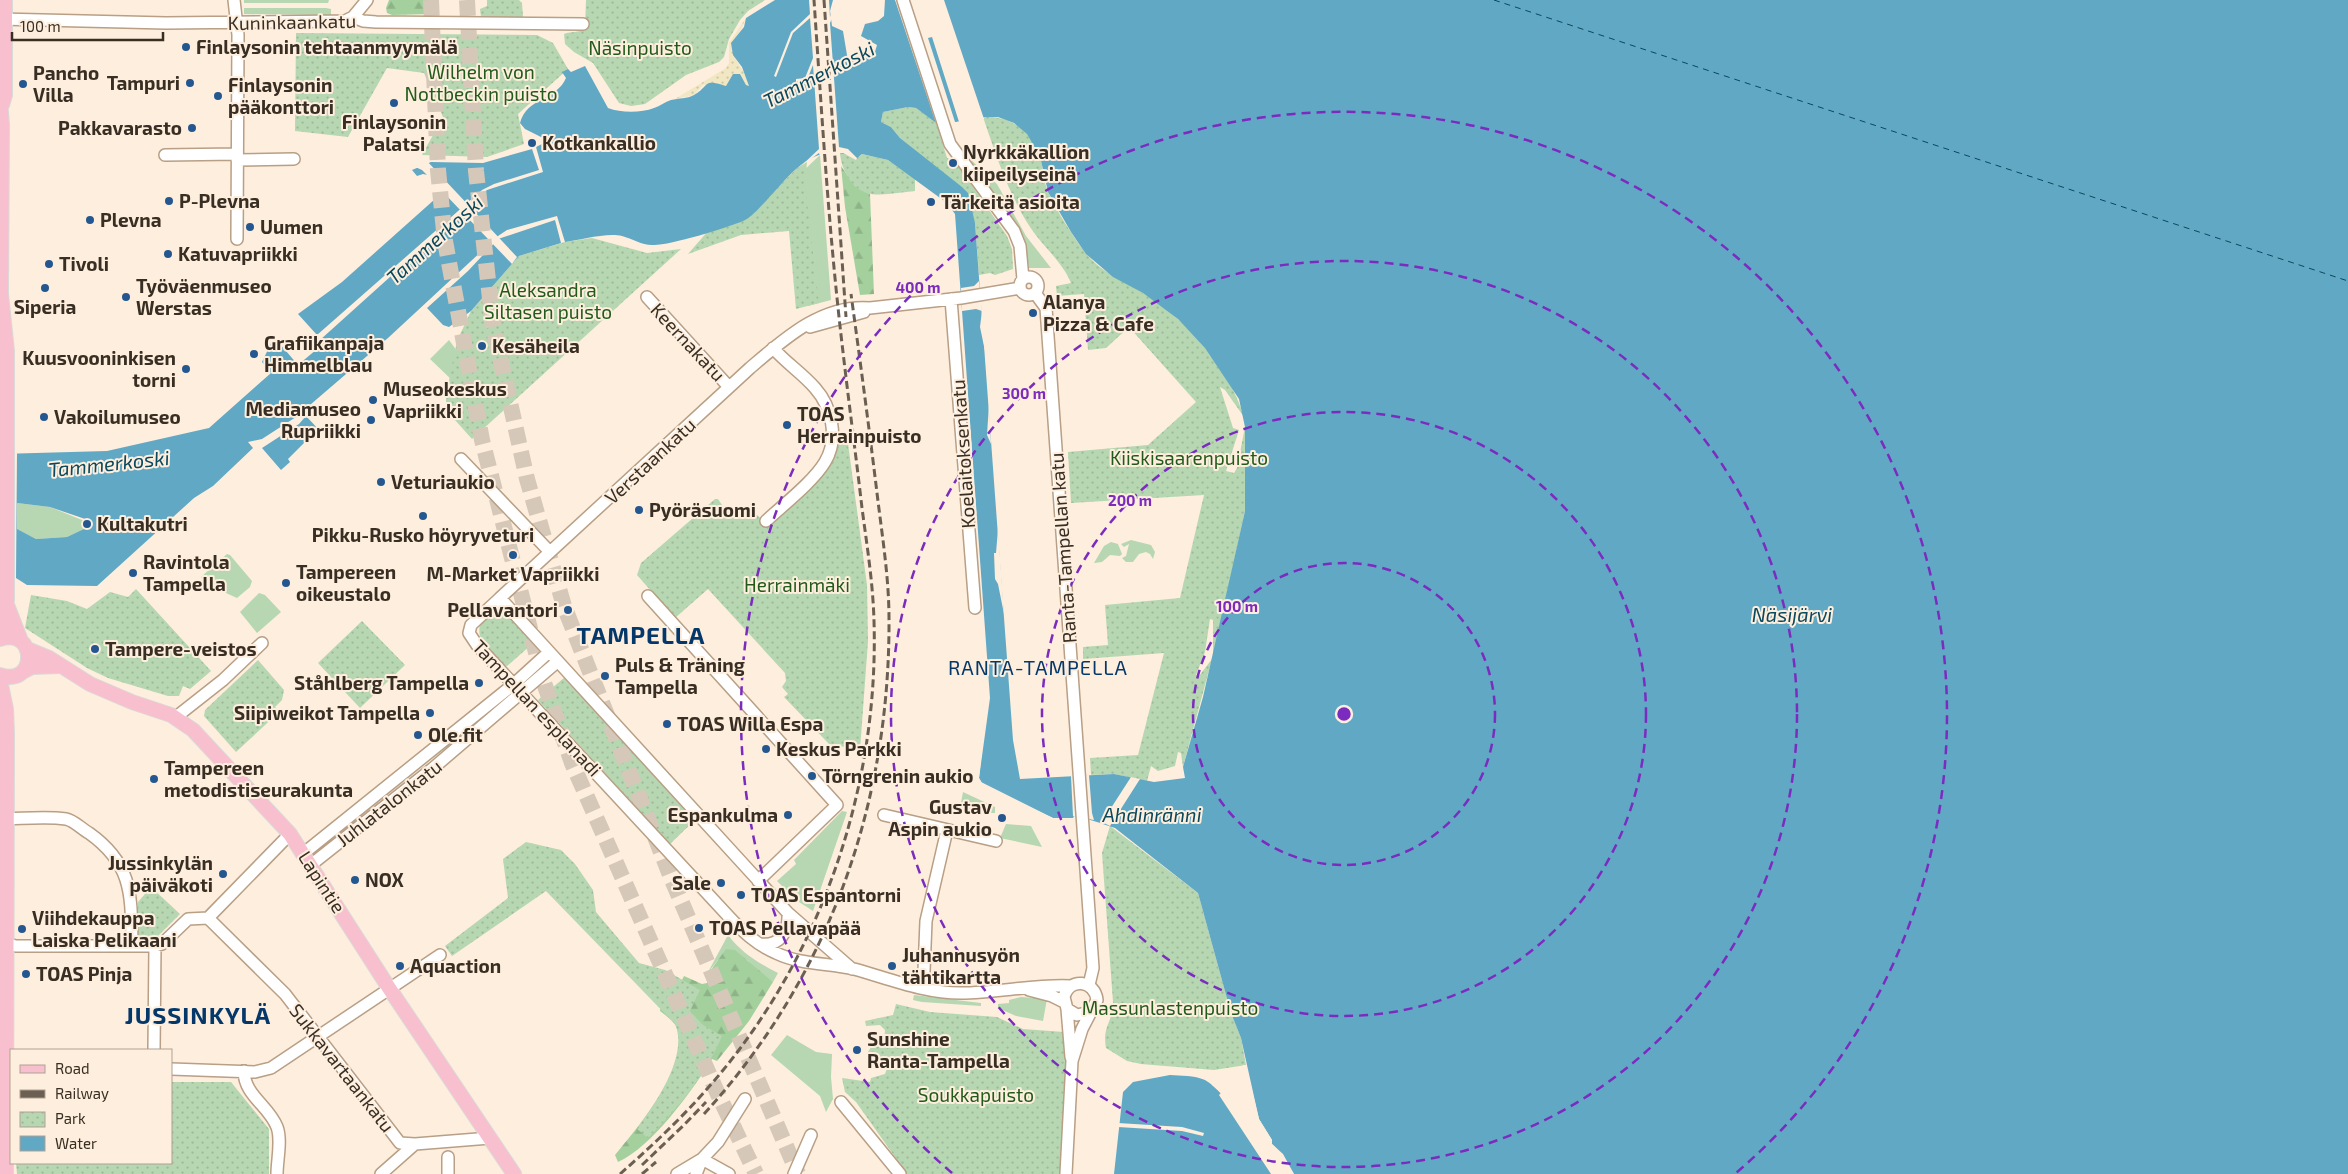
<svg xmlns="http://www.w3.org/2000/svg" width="2348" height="1174" viewBox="0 0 2348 1174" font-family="'Exo 2',sans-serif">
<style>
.green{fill:#b6d7b1}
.forest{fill:url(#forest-firs)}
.sand{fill:url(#sand-dots)}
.park{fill:url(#park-dots)}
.water{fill:#61a8c5;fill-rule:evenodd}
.pier{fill:#feeedd}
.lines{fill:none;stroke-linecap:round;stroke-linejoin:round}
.ferry{stroke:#0a485d;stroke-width:1;stroke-dasharray:6 5;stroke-linecap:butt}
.highway-tunnel{stroke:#d6c8b8;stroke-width:16;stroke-dasharray:16 8;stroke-linecap:butt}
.minor-casing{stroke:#b89f85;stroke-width:14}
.major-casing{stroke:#dbd9d7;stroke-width:16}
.minor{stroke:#fff;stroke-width:11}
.major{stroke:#f8bfcf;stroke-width:14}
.rail{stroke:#6a5f52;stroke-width:3;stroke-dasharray:8 4;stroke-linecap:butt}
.ring{fill:none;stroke:#7b2cbf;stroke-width:2.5;stroke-dasharray:9 6}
.poi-dot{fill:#245790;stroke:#feeedd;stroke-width:2}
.labels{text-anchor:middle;stroke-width:4;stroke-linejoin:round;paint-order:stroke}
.street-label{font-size:19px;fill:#382e23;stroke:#feeedd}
.poi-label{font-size:19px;font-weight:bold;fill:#382e23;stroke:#feeedd;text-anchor:start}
.park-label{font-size:19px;fill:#215a1a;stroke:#feeedd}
.water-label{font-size:20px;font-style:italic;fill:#0a485d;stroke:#feeedd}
.neighbourhood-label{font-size:20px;letter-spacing:1px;fill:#05386a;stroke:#feeedd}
.district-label{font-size:24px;font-weight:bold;letter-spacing:1px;fill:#05386a;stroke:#feeedd}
.centre{fill:#7b2cbf;stroke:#feeedd;stroke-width:2.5}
.ring-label{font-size:15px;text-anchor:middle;font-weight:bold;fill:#7b2cbf;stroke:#feeedd;stroke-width:4;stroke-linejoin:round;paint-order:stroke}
</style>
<defs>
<pattern id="forest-firs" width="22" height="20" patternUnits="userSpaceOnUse" patternTransform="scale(1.25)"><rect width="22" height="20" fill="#a4d09e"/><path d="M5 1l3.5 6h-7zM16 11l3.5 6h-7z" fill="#8eb388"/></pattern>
<pattern id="sand-dots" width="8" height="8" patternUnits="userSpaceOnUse" patternTransform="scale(1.25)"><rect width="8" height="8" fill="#f1e7c2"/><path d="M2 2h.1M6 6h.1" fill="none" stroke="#cfc6a6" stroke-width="1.8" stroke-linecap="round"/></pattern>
<pattern id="park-dots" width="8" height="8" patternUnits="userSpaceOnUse" patternTransform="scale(1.25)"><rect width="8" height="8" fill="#b6d7b1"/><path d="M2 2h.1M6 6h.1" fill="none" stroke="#9db998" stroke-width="1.8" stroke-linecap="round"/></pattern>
</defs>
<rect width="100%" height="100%" fill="#feeedd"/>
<path class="green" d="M244 0H329L328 3H244Z
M244 8H326L331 9V15L244 14Z
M820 155 831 300 808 306 798 176Z
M969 158 997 184 1026 236 1051 268H1029L1024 237Z
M449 340 457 351 454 382 430 359Z
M17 503 50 507 82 520 91 521 90 526 67 537 36 539 16 529Z
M1131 540 1151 545 1155 552 1153 559 1150 554 1146 552 1139 554 1133 562H1126L1122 558 1126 556 1129 544 1124 547 1121 544Z
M1111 542 1118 544 1122 554 1120 556 1110 555 1102 562 1094 563 1104 546Z
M227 554 230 555 252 581 250 587 237 598 206 584 201 577Z
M259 593 265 595 281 612 257 633 240 612Z
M963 792 995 807V813H959Z
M842 811 847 812 813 911 796 900 777 881 796 864 794 860Z
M1006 824 1031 826 1042 847 1000 838Z
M728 935C742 953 758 963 778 973L773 982 763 977 747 960H718L707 974Z
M914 995 981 1003V1006L922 1002 913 1000Z
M1021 997 1047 999 1043 1021 1016 1016 998 1008V1004L1009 1003V1000Z
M787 1035 816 1052 832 1054 831 1077 833 1099 826 1112 820 1096 771 1055Z"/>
<path class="forest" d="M389 0H432L431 14 392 15 387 13 386 8Z
M841 166 855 186 870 194 874 294 860 295 845 207Z
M726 949 735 950 773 982 749 1021 717 1061 712 1059C692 1091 652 1147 618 1162L615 1155C638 1127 687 1070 678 1031 676 1022 666 1016 660 1011L665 970 682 980 684 976 702 984 707 983 708 974Z"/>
<path class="sand" d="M746 18C743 28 735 36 733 47 731 58 748 73 749 86L746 85 740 74 731 80 726 86 720 84 703 85 694 95 675 99 726 68 729 63V43Z"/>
<path class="park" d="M487 0H519L522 3 523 17H481L480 9 487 6Z
M586 0H765L748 11 740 20 729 39 724 57 719 62 686 75 645 104 631 106 619 103 593 63 574 52 565 44 564 34C572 31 578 33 585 29Z
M296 33 537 35 553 43 568 69 518 114 524 144 487 157 422 155 443 117 424 73 387 68 348 137 295 131Z
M908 107 916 108 936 122 947 158 955 161 1007 236 1012 249 1013 269 995 275 990 273 979 275 975 223 917 152 900 138 891 127 881 122 883 112Z
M983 117C1008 114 1034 132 1040 157 1044 169 1043 182 1049 194 1059 214 1071 234 1085 252 1100 272 1123 280 1143 293 1187 320 1229 367 1244 417L1225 390 1220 387 1233 428 1239 430 1226 471 1234 473 1237 468 1245 427V511L1213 657V620L1210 619 1205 652 1196 675 1199 676 1212 659 1183 767 1181 753 1178 752 1175 766 1158 771 1151 766 1147 781 1114 774 1091 775 1090 758 1138 755 1164 653 1083 659V647L1108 645 1105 605 1180 598 1204 495 1071 503 1068 452 1148 445 1196 402 1129 327 1106 348 1088 350 1084 294 1057 296 1056 286 1071 283C1062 261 1043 247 1030 227 1008 193 996 155 983 117Z
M840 153 860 156 862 154 888 160 915 179V191C901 192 885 196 871 194 852 191 841 169 840 153Z
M807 161 805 185 819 303 796 309 789 231 741 235 688 254 708 231 744 220 796 169Z
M592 238 647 253 681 249 472 439 446 410V395L457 341 471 311 519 256 565 242Z
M836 436H847L867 585 868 641 860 750 829 744 784 697 788 694 782 687 786 681 785 673 708 589 675 618 637 575 641 563 715 499H718L726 511 757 515 766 523 804 488Z
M136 589 211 671 190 689 183 686 179 696H168L108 678 87 668 25 628 31 595 67 601 87 609 110 592 128 597Z
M499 610C512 616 527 631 531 645L507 666 503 665C490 652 476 643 480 624Z
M362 621 405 665 360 708 318 663Z
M258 660 284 690 282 700 275 707 279 712 236 752 204 716 205 710Z
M565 677 696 819 670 844 538 700Z
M1110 826 1198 893 1231 1013 1241 1038 1246 1065 1214 1070 1141 1064 1127 1061 1106 1048C1102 1025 1113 1023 1113 1002L1102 853Z
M526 842 561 850 575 864 593 890 596 912 639 963 665 970 700 990 690 1011 703 1025 722 1036C705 1076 679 1107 648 1138L637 1129C655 1104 689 1056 675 1024L546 891 452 956 445 946 508 898 503 859Z
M151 887 180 914 157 937H138V902Z
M896 1004 930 1012 997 1017 1023 1029 1064 1032 1066 1046 1060 1174H907L856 1102 845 1092 842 1078 870 1082 871 1078 885 1074 888 1065 885 1058 870 1056 868 1052 871 1047 884 1043 885 1030 880 1025 866 1026 865 1021 893 1015Z
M171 1082H231L269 1129V1174H17L16 1163H171Z"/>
<path class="water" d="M775 0H833L830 11 832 26 843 31 848 61 861 57 865 53 874 55 877 45 861 36 865 24 878 21 884 16 885 0H2348V1174H1294L1277 1149 1272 1144V1140L1259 1119 1241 1038 1231 1013 1198 893 1115 828C1100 823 1089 819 1074 816L1073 818 1055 819 984 786 979 778 990 698 955 214 947 203 888 160 862 154 857 158C813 140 793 172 766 201 759 208 752 217 743 221 726 228 671 245 654 245 643 246 633 239 622 236 608 232 579 240 565 242L557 216 507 230 498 236 388 338 296 417 262 439 248 442 253 448 213 486 194 498 97 586 27 585 16 578 0 454 107 451 209 428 271 373 262 362 274 337 298 365 323 344 320 340 481 195 487 190 543 172 536 147 544 143 545 139 525 129 520 123C527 97 557 100 566 78L562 72 568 69 571 72 585 66 608 108C621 113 641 113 654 108 660 106 665 102 671 100 679 98 687 99 694 95 710 86 702 78 726 86L733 74H740L746 85 749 86 742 67 733 55 731 43 744 27 746 18ZM908 107 916 108 939 125 983 117H998L1014 123 1027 134 1040 156 1048 192 1071 232 1086 254 1113 277 1143 293 1178 319 1205 348 1239 399 1245 427V511L1203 697 1183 767 1185 778 1154 782 1114 774 1020 779 1013 740 975 223 968 193 962 187 900 138 891 127 881 122 883 112ZM17 503 50 507 91 521 90 526 67 537 36 539 17 529Z
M532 149 539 170 494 184 482 190 317 335 298 314 342 282 444 191 445 181 443 178 423 174 417 176 412 170 431 162 483 163Z
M555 220 561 243 519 256 471 311 449 327 443 325 427 308 468 271 498 239Z
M306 416 320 431 314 438 311 436 288 459 290 462 281 470 262 448 299 424Z
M1170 1075C1181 1076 1194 1075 1205 1080 1228 1092 1259 1150 1274 1174H1114L1123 1092 1133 1082Z"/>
<path class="pier" d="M809 0H829L830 17 832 12 833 16 830 23 839 147 848 149 857 158 856 160 843 153H840V155L820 156 819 153 801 166 819 149 813 65 807 80 796 82V79L805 78 813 58 810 18 793 33 776 77 774 76 791 32 810 14Z
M895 0H944L984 119 960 125 932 37 928 38 956 125 937 126Z
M426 160 517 257 512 264 441 190 443 186 441 180 429 177 422 170 413 166Z
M979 281 982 311 985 321 991 444 987 435 989 404 985 351 980 327 982 311 976 309 962 311 961 288 974 286Z
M17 453 16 581 0 579V454Z
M998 529 1004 614 998 584 995 579 994 553H996Z
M983 723 985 724 979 778 981 782 1053 818H1073L1072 821H1054L983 788 979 784 977 777Z
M1089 775 1092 813 1094 820 1073 816 1071 776Z
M1131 777 1140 779 1110 826 1102 822Z
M1243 1065H1246L1259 1119 1272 1140V1144L1283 1154 1294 1174H1291L1281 1156 1270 1146 1257 1120Z
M1213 1083 1223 1092 1277 1174H1271L1219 1095 1221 1093 1212 1085Z
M1118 1123 1182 1127 1204 1133 1203 1136 1182 1131 1118 1127Z"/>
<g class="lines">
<path class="ferry" d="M1494 0 2348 281"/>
<path class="highway-tunnel" d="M431 0 438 170 445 241 482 440 543 680 572 763 717 1092 756 1174
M467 0 476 171 493 326 527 479 564 606 672 880 798 1174"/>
<g class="minor-casing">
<path id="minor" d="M234 0 238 35 237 239
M903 0 950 144 1014 231 1020 246 1023 279
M353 17 363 21 376 22 583 24
M0 19 166 23 345 21 353 17 367 0
M165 155 237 154
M237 160 294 159
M1020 286a9 9 0 1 1 18 0a9 9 0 1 1-18 0Z
M1035 293 1046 308 1093 968 1089 985
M647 297 729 387
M951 299 975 608
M810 327 864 312
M461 459 550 552
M766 521C783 505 813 482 825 462 839 439 832 407 815 388 802 373 786 363 773 348
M648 596 837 805 758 881
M500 598 750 368C784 339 822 304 870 308L961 298 1020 288
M176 717 223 680 262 643
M884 815 996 841
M0 819C21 819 45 816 66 819 73 820 82 829 89 833 134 865 131 897 132 946
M304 853 514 684 548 653
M312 864 432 769 557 662
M208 918 285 994 400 1143 415 1144
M208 918 290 834
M0 942 16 946H155L162 944 188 919 208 918
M760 944C780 947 789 931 788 913
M852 969 788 913 500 598 471 625 469 633 477 645 731 919C744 933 759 946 776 953 801 965 828 963 854 969 890 979 924 993 961 993 998 993 1034 984 1071 986
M920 988 924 971 926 921 947 830
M1029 990 1052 996 1064 1002
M1067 1009 1071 1057
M154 1050 155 946
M171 1069 255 1072 271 1068 440 955
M244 1071C244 1095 269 1106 277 1127 282 1140 277 1160 277 1174
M841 1102 900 1174
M381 1174 415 1144 490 1138
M448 1174V1157
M677 1174 702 1159 729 1174
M696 1174 702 1159 718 1142 745 1099
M794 1174 811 1135
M1066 1174 1072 1061 1082 1029 1097 1000C1095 980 1069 977 1064 997L1067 1009 1077 1015 1090 1012"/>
</g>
<g class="major-casing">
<path id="major" d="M0 99 2 125 1 294 7 351V600L0 637
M2 105 5 95V0
M7 605 21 641
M0 639C37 626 38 688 0 675
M27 649 49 658 90 684 132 702 171 715 193 730 290 834 389 988 514 1174
M24 671 32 667 59 666
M0 680 6 709 7 733 6 1174"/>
</g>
<use href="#minor" class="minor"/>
<use href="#major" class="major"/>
<path class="rail" d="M824 0 846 317
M704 1114C829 977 890 804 889 619 889 577 882 535 877 493 869 427 860 360 851 294
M642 1165 685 1124 706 1102
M620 1174C653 1145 685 1115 714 1081 822 955 879 786 874 621 873 583 867 546 862 508 856 456 849 404 843 352 829 235 822 117 814 0
M642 1174 656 1162"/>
</g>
<g class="ring">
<circle cx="1344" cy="714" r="151"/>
<circle cx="1344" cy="714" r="302"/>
<circle cx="1344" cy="714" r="453"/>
<path d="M952 1173A603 603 0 1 1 1736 1173"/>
</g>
<g class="poi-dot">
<circle cx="186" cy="47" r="5"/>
<circle cx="190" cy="83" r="5"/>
<circle cx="23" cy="84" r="5"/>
<circle cx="218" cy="96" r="5"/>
<circle cx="394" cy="103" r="5"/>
<circle cx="192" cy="128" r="5"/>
<circle cx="532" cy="143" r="5"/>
<circle cx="953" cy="163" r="5"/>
<circle cx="169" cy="201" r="5"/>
<circle cx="931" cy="202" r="5"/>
<circle cx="90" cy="220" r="5"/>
<circle cx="250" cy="227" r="5"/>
<circle cx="168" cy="254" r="5"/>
<circle cx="49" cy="264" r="5"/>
<circle cx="45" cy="288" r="5"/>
<circle cx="126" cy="297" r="5"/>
<circle cx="1033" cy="313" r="5"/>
<circle cx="482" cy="346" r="5"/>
<circle cx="254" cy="354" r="5"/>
<circle cx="186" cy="369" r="5"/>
<circle cx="373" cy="400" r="5"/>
<circle cx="44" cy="417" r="5"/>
<circle cx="371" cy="420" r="5"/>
<circle cx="787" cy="425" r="5"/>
<circle cx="381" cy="482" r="5"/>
<circle cx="639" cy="510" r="5"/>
<circle cx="423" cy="516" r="5"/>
<circle cx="87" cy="524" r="5"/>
<circle cx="513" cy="555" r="5"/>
<circle cx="133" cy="573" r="5"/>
<circle cx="286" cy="583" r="5"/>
<circle cx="568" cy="610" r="5"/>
<circle cx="95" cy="649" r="5"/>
<circle cx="605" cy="676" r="5"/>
<circle cx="479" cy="683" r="5"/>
<circle cx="430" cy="713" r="5"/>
<circle cx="667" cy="724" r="5"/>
<circle cx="418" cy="735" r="5"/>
<circle cx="766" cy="749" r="5"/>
<circle cx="812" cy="776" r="5"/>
<circle cx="154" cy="779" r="5"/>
<circle cx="788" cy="815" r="5"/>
<circle cx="1002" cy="818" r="5"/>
<circle cx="223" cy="874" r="5"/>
<circle cx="355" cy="880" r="5"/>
<circle cx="721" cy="883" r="5"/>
<circle cx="741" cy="895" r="5"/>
<circle cx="699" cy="928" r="5"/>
<circle cx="22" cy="929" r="5"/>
<circle cx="400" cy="966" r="5"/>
<circle cx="892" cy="966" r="5"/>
<circle cx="26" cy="974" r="5"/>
<circle cx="857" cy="1050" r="5"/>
</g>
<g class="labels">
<g class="street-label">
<text transform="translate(292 22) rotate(-1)" y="7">Kuninkaankatu</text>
<text transform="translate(688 342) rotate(47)" y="7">Keernakatu</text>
<text transform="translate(963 454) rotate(-94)" y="7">Koelaitoksenkatu</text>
<text transform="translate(650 461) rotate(-43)" y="7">Verstaankatu</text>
<text transform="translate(1063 548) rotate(-94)" y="7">Ranta-Tampellan katu</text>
<text transform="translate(537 708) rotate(47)" y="7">Tampellan esplanadi</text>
<text transform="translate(389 803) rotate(-38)" y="7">Juhlatalonkatu</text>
<text transform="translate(322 882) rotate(57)" y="7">Lapintie</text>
<text transform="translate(342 1068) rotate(52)" y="7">Sukkavartaankatu</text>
</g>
<g class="poi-label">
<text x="196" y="54">Finlaysonin tehtaanmyymälä</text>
<text x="33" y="80">Pancho<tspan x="33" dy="22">Villa</tspan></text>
<text x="180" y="90" text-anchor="end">Tampuri</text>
<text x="228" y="92">Finlaysonin<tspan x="228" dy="22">pääkonttori</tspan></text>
<text x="394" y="129" text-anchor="middle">Finlaysonin<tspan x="394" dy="22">Palatsi</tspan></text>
<text x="182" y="135" text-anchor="end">Pakkavarasto</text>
<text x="542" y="150">Kotkankallio</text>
<text x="963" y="159">Nyrkkäkallion<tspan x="963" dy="22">kiipeilyseinä</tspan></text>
<text x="179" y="208">P-Plevna</text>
<text x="941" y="209">Tärkeitä asioita</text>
<text x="100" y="227">Plevna</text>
<text x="260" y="234">Uumen</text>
<text x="178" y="261">Katuvapriikki</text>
<text x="59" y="271">Tivoli</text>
<text x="136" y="293">Työväenmuseo<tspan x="136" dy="22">Werstas</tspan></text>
<text x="1043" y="309">Alanya<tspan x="1043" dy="22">Pizza &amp; Cafe</tspan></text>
<text x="45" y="314" text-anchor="middle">Siperia</text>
<text x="264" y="350">Grafiikanpaja<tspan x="264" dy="22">Himmelblau</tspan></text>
<text x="492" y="353">Kesäheila</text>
<text x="176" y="365" text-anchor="end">Kuusvooninkisen<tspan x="176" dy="22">torni</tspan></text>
<text x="383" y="396">Museokeskus<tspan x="383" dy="22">Vapriikki</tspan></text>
<text x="361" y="416" text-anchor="end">Mediamuseo<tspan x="361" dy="22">Rupriikki</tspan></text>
<text x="797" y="421">TOAS<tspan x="797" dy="22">Herrainpuisto</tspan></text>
<text x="54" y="424">Vakoilumuseo</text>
<text x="391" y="489">Veturiaukio</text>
<text x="649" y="517">Pyöräsuomi</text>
<text x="97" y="531">Kultakutri</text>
<text x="423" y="542" text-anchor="middle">Pikku-Rusko höyryveturi</text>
<text x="143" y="569">Ravintola<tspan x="143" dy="22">Tampella</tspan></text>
<text x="296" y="579">Tampereen<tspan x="296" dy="22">oikeustalo</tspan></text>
<text x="513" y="581" text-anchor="middle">M-Market Vapriikki</text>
<text x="558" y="617" text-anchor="end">Pellavantori</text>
<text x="105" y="656">Tampere-veistos</text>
<text x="615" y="672">Puls &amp; Träning<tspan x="615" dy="22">Tampella</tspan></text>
<text x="469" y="690" text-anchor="end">Ståhlberg Tampella</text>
<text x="420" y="720" text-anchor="end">Siipiweikot Tampella</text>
<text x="677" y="731">TOAS Willa Espa</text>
<text x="428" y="742">Ole.fit</text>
<text x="776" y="756">Keskus Parkki</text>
<text x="164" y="775">Tampereen<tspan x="164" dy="22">metodistiseurakunta</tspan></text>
<text x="822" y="783">Törngrenin aukio</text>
<text x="992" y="814" text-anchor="end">Gustav<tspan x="992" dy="22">Aspin aukio</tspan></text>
<text x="778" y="822" text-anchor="end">Espankulma</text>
<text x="213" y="870" text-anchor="end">Jussinkylän<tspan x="213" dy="22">päiväkoti</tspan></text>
<text x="365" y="887">NOX</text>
<text x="711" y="890" text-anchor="end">Sale</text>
<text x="751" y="902">TOAS Espantorni</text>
<text x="32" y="925">Viihdekauppa<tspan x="32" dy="22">Laiska Pelikaani</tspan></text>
<text x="709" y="935">TOAS Pellavapää</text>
<text x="902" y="962">Juhannusyön<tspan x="902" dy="22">tähtikartta</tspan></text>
<text x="410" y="973">Aquaction</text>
<text x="36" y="981">TOAS Pinja</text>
<text x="867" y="1046">Sunshine<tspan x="867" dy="22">Ranta-Tampella</tspan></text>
</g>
<g class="park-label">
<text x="640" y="55">Näsinpuisto</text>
<text x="481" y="79">Wilhelm von<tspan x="481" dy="22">Nottbeckin puisto</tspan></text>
<text x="548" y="297">Aleksandra<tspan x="548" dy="22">Siltasen puisto</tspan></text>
<text x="1189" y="465">Kiiskisaarenpuisto</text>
<text x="797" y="592">Herrainmäki</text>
<text x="1170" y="1015">Massunlastenpuisto</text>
<text x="976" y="1102">Soukkapuisto</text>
</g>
<g class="water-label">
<text transform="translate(819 75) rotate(-27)" y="7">Tammerkoski</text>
<text transform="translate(435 240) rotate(-42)" y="7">Tammerkoski</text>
<text transform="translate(109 464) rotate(-6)" y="7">Tammerkoski</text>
<text x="1792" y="622">Näsijärvi</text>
<text x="1152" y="822">Ahdinränni</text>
</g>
<g class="neighbourhood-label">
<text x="1038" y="675">RANTA-TAMPELLA</text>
</g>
<g class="district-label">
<text x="641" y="644">TAMPELLA</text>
<text x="198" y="1024">JUSSINKYLÄ</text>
</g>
</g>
<circle cx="1344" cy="714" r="8" class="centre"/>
<g class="ring-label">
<text x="918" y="293">400 m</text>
<text x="1024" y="399">300 m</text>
<text x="1130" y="506">200 m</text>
<text x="1237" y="612">100 m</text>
</g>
<rect x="10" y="1049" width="162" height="115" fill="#feeedd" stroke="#afa193"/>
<rect x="20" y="1065" width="25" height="8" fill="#f8bfcf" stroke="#afa193"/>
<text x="55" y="1074" font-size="15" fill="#382e23">Road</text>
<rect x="20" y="1090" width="25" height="8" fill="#6a5f52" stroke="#afa193"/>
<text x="55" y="1099" font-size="15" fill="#382e23">Railway</text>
<rect x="20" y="1112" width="25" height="15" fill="url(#park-dots)" stroke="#afa193"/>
<text x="55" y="1124" font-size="15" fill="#382e23">Park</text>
<rect x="20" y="1136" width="25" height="15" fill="#61a8c5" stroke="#afa193"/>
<text x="55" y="1149" font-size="15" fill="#382e23">Water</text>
<path d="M12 32v8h151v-8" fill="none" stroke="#382e23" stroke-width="2.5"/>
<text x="20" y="32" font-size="15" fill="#382e23" stroke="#feeedd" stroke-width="4" paint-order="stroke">100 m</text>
</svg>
